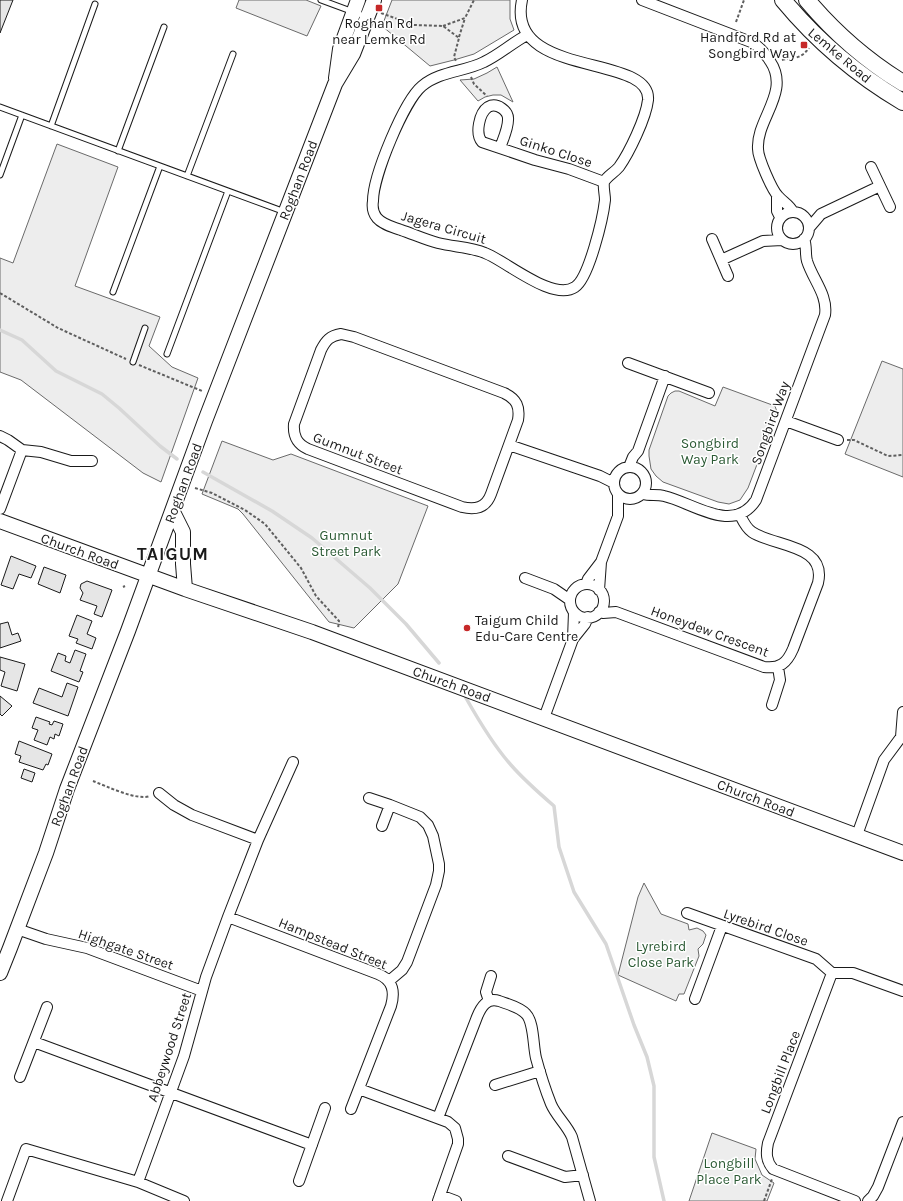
<svg xmlns="http://www.w3.org/2000/svg" width="903" height="1201" viewBox="0 0 903 1201" font-family="Karla,sans-serif">
<style>
.built{fill:#ededed;stroke:#6a6a6a}
.lines{fill:none;stroke-linecap:round;stroke-linejoin:round}
.stream{stroke:#d7d7d7;stroke-width:3.5}
.building{fill:#e6e6e6;stroke:#1a1a1a}
.lane-casing{stroke:#1a1a1a;stroke-width:7}
.street-casing{stroke:#1a1a1a;stroke-width:12}
.secondary-casing{stroke:#1a1a1a;stroke-width:16}
.primary-casing{stroke:#1a1a1a;stroke-width:18}
.path{stroke:#5f5f5f;stroke-width:2;stroke-dasharray:3 2;stroke-linecap:butt}
.lane{stroke:#fff;stroke-width:5}
.street{stroke:#fff;stroke-width:10}
.secondary{stroke:#fff;stroke-width:14}
.primary{stroke:#fff;stroke-width:16}
.poi-dot{fill:#c62828;stroke:#fff;stroke-width:1.5}
.labels{text-anchor:middle;stroke-width:3;stroke-linejoin:round;paint-order:stroke}
.poi-label{font-size:14px;fill:#1a1a1a;stroke:#fff}
.street-label{font-size:14px;fill:#1a1a1a;stroke:#fff}
.park-label{font-size:14px;fill:#2b5a34;stroke:#fff}
.district-label{font-size:18px;font-weight:bold;letter-spacing:1px;fill:#1a1a1a;stroke:#fff}
</style>
<rect width="100%" height="100%" fill="#fff"/>
<path class="built" d="M239 0H306L321 6 307 36 236 8Z
M392 0H510V19L514 30 474 54 454 60 430 66 382 26Z
M497 67 513 102 501 95H493L485 97 478 101 460 80 474 79 487 73Z
M57 144 118 167 75 286 160 317 149 346 172 367 198 378 161 482 143 473 21 380 0 372V258L13 263Z
M882 361 903 369V477L845 454Z
M723 387 775 406 777 412 748 488 740 500 729 504 718 502 663 482 656 476 651 469 649 456V450L668 396 671 393 675 391H679L715 406Z
M222 441 273 460 291 454 428 506 398 584 354 628 329 622 243 514 238 509 202 494Z
M644 883 661 914 688 924 689 930 697 928 703 931 706 935 703 944 698 949 699 956 684 994H679L676 1001 618 975 638 897Z
M712 1133 756 1149 755 1159 762 1175 774 1183 767 1201H689Z"/>
<g class="lines">
<path class="stream" d="M0 330 22 340 56 371 102 394 119 408 160 446 177 459
M203 472 272 511 312 538 370 588 406 624 439 663
M466 698C479 721 494 746 511 765 524 780 539 793 554 806L559 847 574 892 606 944 634 1025 647 1057 654 1086V1157L664 1201"/>
</g>
<path class="building" d="M0 0H13L0 33Z
M11 556 36 566 31 578 19 574 13 589 1 585Z
M44 567 66 575 60 593 38 584Z
M87 581 112 590 102 617 94 614 97 606 80 600 83 593 80 588 81 584Z
M77 615 92 621 87 634 96 638 92 649 76 643 78 639 69 636Z
M8 622 12 635 18 633 21 641 0 648V624Z
M75 650 86 654 80 671 83 672 79 682 51 671 58 653 66 656 65 661 70 663Z
M0 657 25 664 17 691 1 686 5 672 0 670Z
M67 683 78 687 68 716 33 703 39 688 62 697Z
M0 696 12 706 2 716 0 714Z
M36 717 50 722 49 724 52 725 54 721 63 724 59 736 55 734 54 739 50 737 47 745 34 740 38 730 32 728Z
M19 741 52 754 48 765 46 764 43 770 19 762 21 756 15 754Z
M24 769 35 773 32 782 21 778Z"/>
<g class="lines">
<g class="lane-casing">
<path id="lane" d="M321 0 367 17
M0 107 285 212
M51 126 95 4
M118 151 164 27
M0 175 22 115
M187 176 233 54
M113 292 160 166
M167 354 228 191
M133 362 145 328"/>
</g>
<g class="street-casing">
<path id="street" d="M522 0C505 79 652 53 648 100 646 118 629 153 619 167 614 173 607 176 604 182 603 188 605 194 605 200 603 218 589 278 575 287 553 302 506 261 485 253 471 247 454 247 438 243 426 240 413 234 401 230 393 227 383 225 377 218 373 213 372 207 373 201 373 176 404 101 422 86 440 71 464 72 484 62 499 55 512 43 527 35
M642 0 751 42C759 46 765 53 770 61 791 92 756 119 758 149 758 158 772 190 778 196 783 202 790 205 793 212
M500 148C503 139 508 129 508 120 509 111 497 102 488 107 479 113 475 134 482 142L535 160 569 169 604 182
M871 167 890 207
M777 195V211L780 217
M777 228a16 16 0 1 1 32 0a16 16 0 1 1-32 0Z
M809 228 821 214 880 186
M712 239 728 276
M721 260 763 241 782 240
M341 334 354 337 504 393C517 399 520 407 518 420L491 494C486 508 475 510 462 507L308 449C297 444 293 436 294 424L321 350C326 340 330 336 341 334Z
M628 363 709 393
M786 421 838 440
M0 436 8 440 22 450 41 452 71 461H92
M509 445 600 476 614 483
M614 483a16 16 0 1 1 32 0a16 16 0 1 1-32 0Z
M629 467 633 457 638 451 665 376
M643 494C650 496 657 494 664 496 694 503 733 535 756 500L825 315C828 295 813 280 807 261 805 254 807 246 804 239
M0 509 22 450
M525 578 554 589 570 600
M586 584 588 579 601 562
M570 601a17 17 0 1 1 34 0a17 17 0 1 1-34 0Z
M599 590 601 562 618 516V494
M599 612 603 613 616 612 764 667C780 669 787 663 793 649L818 583C827 544 774 547 752 532 746 528 743 521 740 515
M573 639 585 624 588 617
M772 705 780 680 778 667
M544 718 573 639 574 612
M159 793 174 805 192 815 258 840
M369 798 390 805 382 826
M857 835 884 760 901 737 903 712
M687 913 816 959 832 973
M228 917 378 974C393 980 395 992 391 1006L351 1109
M17 929 46 939 87 948 202 991
M389 981 402 970 407 962 436 885 439 871V864L433 836 428 825 420 817 390 805
M695 999 722 926
M489 1001 486 992 491 976
M34 1042 312 1145
M20 1077 47 1007
M495 1085 540 1071
M359 1089 448 1122 455 1128 458 1139V1144L438 1201
M438 1118 477 1017C481 1007 487 997 499 1001 507 1004 520 1007 526 1014 534 1022 533 1046 536 1058 540 1073 545 1089 551 1104 556 1116 567 1125 572 1137L590 1201
M508 1156 565 1177 583 1175
M299 1181 325 1108
M440 1195 456 1201
M7 1201 26 1149 138 1182 140 1176
M184 1201 138 1182 184 1056 206 977 228 917 258 840 293 762
M855 1201 773 1169C766 1161 766 1153 768 1143L832 973H853L903 991
M868 1201 873 1196 878 1187 903 1122"/>
</g>
<g class="secondary-casing">
<path id="secondary" d="M336 78 340 49 358 0
M173 512 183 532V564L185 589
M0 521 185 589 312 632 903 853
M0 973 10 948 46 853 67 789 128 631 205 421 335 84 353 54 374 0"/>
</g>
<g class="primary-casing">
<path id="primary" d="M783 0C817 41 857 75 903 102
M807 0C834 32 867 61 903 83"/>
</g>
<path class="path" d="M381 13 414 25 443 26 459 38 454 57 456 61
M736 22 744 0
M443 26 465 18 474 0
M459 37 465 18
M782 60C794 57 800 60 809 48
M471 77 474 84 487 96
M0 293 58 328 126 359
M139 365 202 391
M847 440H854L888 456 903 455
M195 488 212 493 245 510 265 524 301 568 316 596 339 621 338 629
M123 587 125 586
M93 781C106 786 137 801 150 796
M764 1201 772 1179"/>
<use href="#lane" class="lane"/>
<use href="#street" class="street"/>
<use href="#secondary" class="secondary"/>
<use href="#primary" class="primary"/>
</g>
<g class="poi-dot">
<rect x="375" y="4" width="8" height="8" rx="2"/>
<rect x="800" y="41" width="8" height="8" rx="2"/>
<circle cx="467" cy="628" r="4"/>
</g>
<g class="labels">
<g class="poi-label">
<text x="379" y="28">Roghan Rd<tspan x="379" dy="16">near Lemke Rd</tspan></text>
<text x="796" y="42" text-anchor="end">Handford Rd at<tspan x="796" dy="16">Songbird Way</tspan></text>
<text x="475" y="625" text-anchor="start">Taigum Child<tspan x="475" dy="16">Edu-Care Centre</tspan></text>
</g>
<g class="street-label">
<text transform="translate(840 55) rotate(40)" y="5">Lemke Road</text>
<text transform="translate(556 151) rotate(18)" y="5">Ginko Close</text>
<text transform="translate(298 180) rotate(-69)" y="5">Roghan Road</text>
<text transform="translate(444 227) rotate(16)" y="5">Jagera Circuit</text>
<text transform="translate(770 423) rotate(-70)" y="5">Songbird Way</text>
<text transform="translate(358 453) rotate(21)" y="5">Gumnut Street</text>
<text transform="translate(183 483) rotate(-70)" y="5">Roghan Road</text>
<text transform="translate(80 551) rotate(20)" y="5">Church Road</text>
<text transform="translate(710 631) rotate(20)" y="5">Honeydew Crescent</text>
<text transform="translate(452 684) rotate(20)" y="5">Church Road</text>
<text transform="translate(69 786) rotate(-70)" y="5">Roghan Road</text>
<text transform="translate(756 798) rotate(21)" y="5">Church Road</text>
<text transform="translate(766 927) rotate(19)" y="5">Lyrebird Close</text>
<text transform="translate(333 943) rotate(22)" y="5">Hampstead Street</text>
<text transform="translate(126 949) rotate(19)" y="5">Highgate Street</text>
<text transform="translate(169 1047) rotate(-72)" y="5">Abbeywood Street</text>
<text transform="translate(780 1072) rotate(-69)" y="5">Longbill Place</text>
</g>
<g class="park-label">
<text x="710" y="448">Songbird<tspan x="710" dy="16">Way Park</tspan></text>
<text x="346" y="540">Gumnut<tspan x="346" dy="16">Street Park</tspan></text>
<text x="661" y="951">Lyrebird<tspan x="661" dy="16">Close Park</tspan></text>
<text x="729" y="1168">Longbill<tspan x="729" dy="16">Place Park</tspan></text>
</g>
<g class="district-label">
<text x="173" y="560">TAIGUM</text>
</g>
</g>
</svg>
